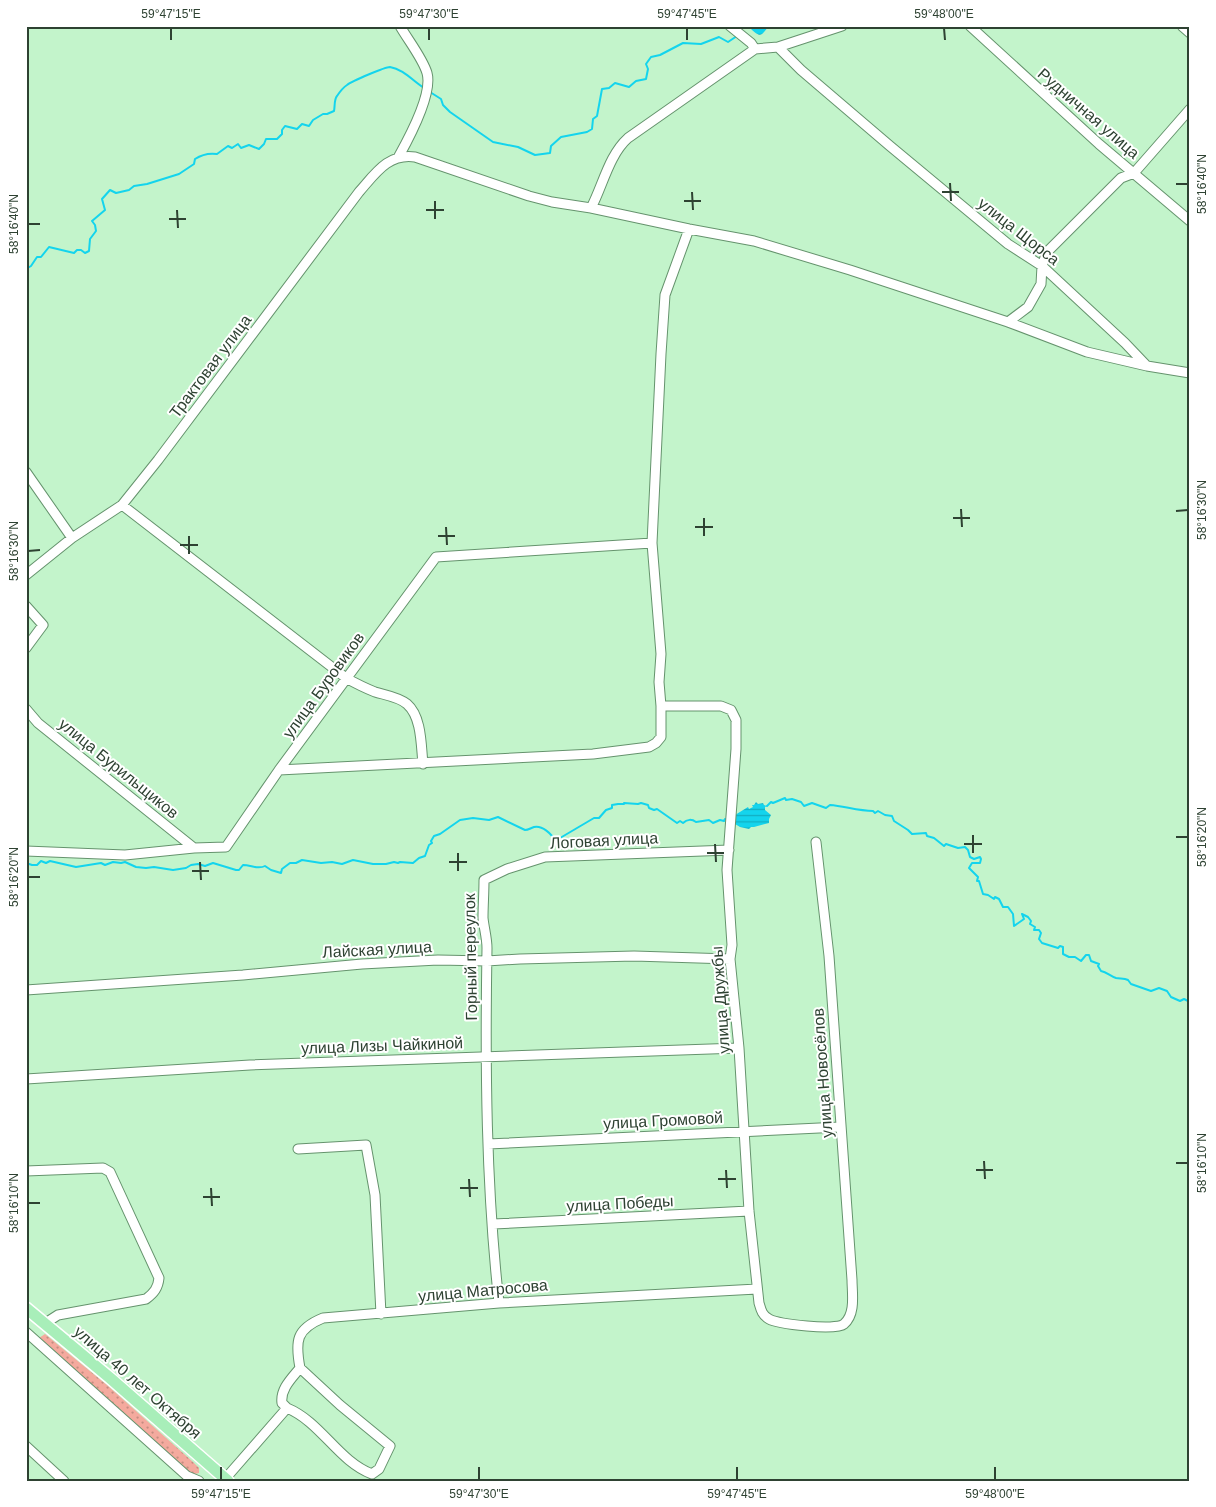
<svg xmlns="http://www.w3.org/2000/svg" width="1216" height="1507" viewBox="0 0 1216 1507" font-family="Arial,sans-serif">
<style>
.green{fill:url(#green-dots)}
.water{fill:url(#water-rules)}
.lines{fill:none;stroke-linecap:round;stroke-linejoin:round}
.stream{stroke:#14d4ed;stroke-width:2}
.minor-casing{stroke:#65936d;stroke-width:11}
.major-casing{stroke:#fff;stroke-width:14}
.minor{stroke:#fff;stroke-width:9}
.major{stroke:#a8eeb9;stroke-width:11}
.ticks{fill:none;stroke:#2e4232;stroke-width:2}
.labels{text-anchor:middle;stroke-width:4;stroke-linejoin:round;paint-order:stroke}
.street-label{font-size:16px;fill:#2e4232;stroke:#fff}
.neatline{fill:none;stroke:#2e4232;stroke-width:2}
.ticks-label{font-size:12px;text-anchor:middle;fill:#2e4232}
</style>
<defs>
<pattern id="green-dots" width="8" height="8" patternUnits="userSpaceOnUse" patternTransform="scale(1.25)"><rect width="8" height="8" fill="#f4aa9e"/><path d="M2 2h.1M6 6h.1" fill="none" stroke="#c68c81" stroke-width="1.8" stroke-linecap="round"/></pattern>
<pattern id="water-rules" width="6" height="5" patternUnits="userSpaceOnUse" patternTransform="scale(1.25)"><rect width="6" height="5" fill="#14d4ed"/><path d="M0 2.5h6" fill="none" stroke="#13aec1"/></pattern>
</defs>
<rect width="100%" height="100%" fill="#c3f4cb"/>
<path class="green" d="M45 1334 107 1385 193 1462 199 1468V1473L195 1474 185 1470 39 1338Z"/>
<path class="water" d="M738 26H769C761 35 762 39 751 29L740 28Z
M756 802 758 804 763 803 764 805 767 806 765 807V810L771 815 769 819V823L754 827H751L749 829 740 827 735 824V821L733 820 735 815 748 807 749 809 753 807 752 805H754Z"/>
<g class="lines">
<path class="stream" d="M430 92 441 99 443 105 450 112 493 142 518 147 535 155 550 153 551 146 561 137 587 132 592 129 593 119 597 116 602 89 609 88 615 83 629 87 636 81 646 79 648 69 646 64 651 57 660 55 683 43 701 44 719 37 728 42 737 36
M26 269 31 266 37 257H41L49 247 74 253 77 250H81L85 253 89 251 90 239 96 231 95 225 92 221 105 210 102 199 110 190 116 193 129 190 134 186 147 184 179 174 194 164 195 159C201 155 210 153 217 154L228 146 232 148 238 144 241 148 249 145 259 149 264 144 266 139H277L282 134V130L285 126 297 129 302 124 309 126 313 120 323 114H327L334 111C335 107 334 99 337 96 339 93 344 87 347 85 352 81 385 67 390 67 403 69 413 81 424 88
M767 806 771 802 773 803 785 798 786 800 792 799 801 802 804 806 812 803 826 808 830 805C844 806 858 811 873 811L875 813 878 811 885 815 892 816 894 821 908 830 912 834 926 833 927 836 934 838 944 846 946 844 958 848 965 847 968 850 970 857 974 859 980 857 981 859 980 863H972L969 868 978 877 977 881H979L983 894 988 895 994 899 995 897 999 899 1003 907H1008L1013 914 1014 926 1024 919 1022 914 1028 917 1031 921 1030 924 1035 927 1034 930H1039L1041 933 1039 939 1042 943 1058 948 1060 946 1063 947V954L1069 957H1075L1081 961 1086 955H1089L1091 961 1099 964 1098 966 1101 971C1107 972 1110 976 1116 978 1120 979 1124 978 1128 980L1131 984 1151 991 1159 988 1167 991 1171 997 1180 1001 1184 999 1190 1002
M26 863 32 865H37L41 861 46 863 50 861 76 867 101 863 105 865 113 862 121 863 125 862 136 867 146 868 154 867 173 870 186 868 191 865 198 864 205 866 213 863 236 870H239L243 865C251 865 258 870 265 866L271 870 281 873 282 869 290 863H296L302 860 321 863 332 862 342 864 353 860 373 864H386L394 862 398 863 400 862 413 863 419 858 425 856 429 845 432 843 431 841 434 836 440 834 460 820 473 818 489 820 498 817 525 830C528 830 531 828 534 827 542 825 552 834 555 841L594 818H599L606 810 612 808V805L618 804H624V803L638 804 641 803 648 805 649 808 654 810 657 809 677 823 680 821 683 823C687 819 692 819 696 822L709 820 713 823 720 820 724 821 725 819"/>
<g class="minor-casing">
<path id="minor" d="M730 26 751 43 755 49
M970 26 1099 144 1190 221
M1182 26 1190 33
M778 47 801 70 890 146 1008 244 1042 266 1125 343 1146 365
M399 156C409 138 433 94 427 73 423 59 408 40 400 26
M591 208C603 185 609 155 628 138L755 49 778 47 842 26
M1008 322 1028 307 1041 284 1042 266 1047 252 1121 178 1134 173 1190 109
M26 472 72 538
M122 505 346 678C355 683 365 688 375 692 385 695 399 697 407 704 422 717 421 746 423 764
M26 575 72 538 122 505 158 460 359 192C375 174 388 153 415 157L529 196 552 202 591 208 689 229 754 241 850 270 1008 322 1087 352 1147 366 1190 373
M26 606 43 625 26 648
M661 706H721L731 710 736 720V749L727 870 732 945 730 959 739 1048 749 1211 759 1303C761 1310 762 1315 769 1319 778 1324 836 1331 844 1324 856 1314 852 1293 852 1280L829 956 816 842
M26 709 38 723 194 848
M279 770 593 754 649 747 656 743 661 737V706L659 682 661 654 652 543 661 354 665 295 689 229
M26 851 125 855 194 848 226 847 279 770 436 557 652 543
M26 990 243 975 362 964 438 960 487 961 520 959 634 956 730 959
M26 1079 250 1065 739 1048
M488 1144 840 1127
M298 1149 366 1145 375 1195 381 1314
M26 1171 103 1168 110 1172 159 1278C158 1288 154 1293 146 1299L58 1315 44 1324
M493 1224 749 1211
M499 1303C486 1186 485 1066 487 948 487 938 484 928 483 918 483 906 484 893 484 880L507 869 545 857 729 850
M26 1332 187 1476 199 1481
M287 1408 282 1403C280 1389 292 1378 300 1368 295 1341 296 1329 323 1318L499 1303 757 1289
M26 1446 64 1481
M225 1479 287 1408C321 1422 338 1461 372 1474L379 1469 390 1446 340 1405 300 1368"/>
</g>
<g class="major-casing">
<path id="major" d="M26 1308 110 1378 228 1481"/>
</g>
<use href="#minor" class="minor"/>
<use href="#major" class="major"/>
</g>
<path class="ticks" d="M171 28V40M429 28V40M687 28V40M944 28 945 40M950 183 951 201M1176 184H1188M692 192 693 210M942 192H959M435 201V219M684 201H701M177 210 178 228M426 210H444M169 219H186M28 224H40M961 509 962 527M1176 511 1188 510M704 518V536M953 518H970M446 527 447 545M695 527H713M189 536V554M438 536H455M180 545H198M28 551 40 550M973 835V853M1176 837H1188M715 844 716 862M964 844H982M458 853V871M707 853H724M200 862 201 880M449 862H467M192 871H209M28 877H40M984 1161 985 1179M1176 1163H1188M726 1170 727 1188M976 1170H993M469 1179 470 1197M718 1179H736M211 1188 212 1206M460 1188H478M203 1197H220M28 1203H40M221 1467V1480M479 1467V1480M737 1467V1480M995 1467V1480"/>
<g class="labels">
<g class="street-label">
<text transform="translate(1089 113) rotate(41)" y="6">Рудничная улица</text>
<text transform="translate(1019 231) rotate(38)" y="6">улица Щорса</text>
<text transform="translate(210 366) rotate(-53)" y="6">Трактовая улица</text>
<text transform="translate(323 685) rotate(-54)" y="6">улица Буровиков</text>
<text transform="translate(119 768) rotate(39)" y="6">улица Бурильщиков</text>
<text transform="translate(604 840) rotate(-3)" y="6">Логовая улица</text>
<text transform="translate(377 949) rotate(-3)" y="6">Лайская улица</text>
<text transform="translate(470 957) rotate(-91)" y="6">Горный переулок</text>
<text transform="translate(720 1000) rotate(-94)" y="6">улица Дружбы</text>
<text transform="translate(382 1045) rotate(-2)" y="6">улица Лизы Чайкиной</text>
<text transform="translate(822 1073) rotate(-94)" y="6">улица Новосёлов</text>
<text transform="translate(663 1120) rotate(-3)" y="6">улица Громовой</text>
<text transform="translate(620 1203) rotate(-3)" y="6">улица Победы</text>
<text transform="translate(483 1290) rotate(-5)" y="6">улица Матросова</text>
<text transform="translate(138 1382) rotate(41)" y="6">улица 40 лет Октября</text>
</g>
</g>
<rect width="1216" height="1507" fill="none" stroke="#ffffff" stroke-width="55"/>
<rect x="28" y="28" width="1160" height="1452" class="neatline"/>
<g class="ticks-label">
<text x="171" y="18">59°47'15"E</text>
<text x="429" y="18">59°47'30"E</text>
<text x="687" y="18">59°47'45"E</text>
<text x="944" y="18">59°48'00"E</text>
<text transform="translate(1202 184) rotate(-90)" y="4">58°16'40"N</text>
<text transform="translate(14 224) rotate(-90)" y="4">58°16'40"N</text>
<text transform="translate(1202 510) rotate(-90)" y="4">58°16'30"N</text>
<text transform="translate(14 551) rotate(-90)" y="4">58°16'30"N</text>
<text transform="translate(1202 837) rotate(-90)" y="4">58°16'20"N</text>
<text transform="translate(14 877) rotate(-90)" y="4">58°16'20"N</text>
<text transform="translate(1202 1163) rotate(-90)" y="4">58°16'10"N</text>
<text transform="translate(14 1203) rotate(-90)" y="4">58°16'10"N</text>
<text x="221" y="1498">59°47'15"E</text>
<text x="479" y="1498">59°47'30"E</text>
<text x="737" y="1498">59°47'45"E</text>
<text x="995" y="1498">59°48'00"E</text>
</g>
</svg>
